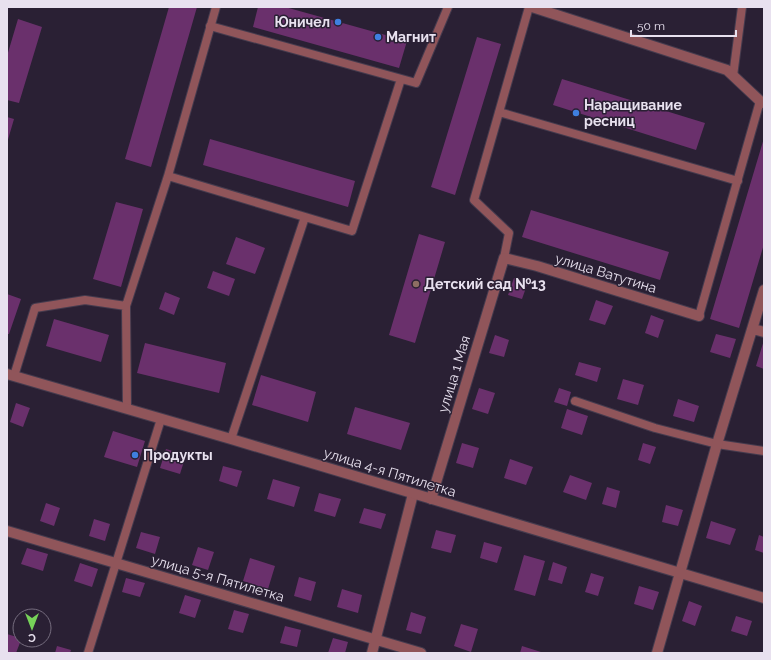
<svg xmlns="http://www.w3.org/2000/svg" width="771" height="660" viewBox="0 0 771 660" font-family="Raleway,sans-serif">
<style>
.building{fill:#6a306c}
.lines{fill:none;stroke-linecap:round;stroke-linejoin:round}
.service-casing{stroke:#453b4e;stroke-width:10}
.minor-casing{stroke:#453b4e;stroke-width:12}
.tertiary-casing{stroke:#453b4e;stroke-width:12}
.service{stroke:#90555a;stroke-width:8}
.minor{stroke:#90555a;stroke-width:10}
.tertiary{stroke:#90555a;stroke-width:10}
.shop-dot{fill:#3f7fe0;stroke:#2a2034;stroke-width:1.5}
.education-dot{fill:#8d6e63;stroke:#2a2034;stroke-width:1.5}
.labels{text-anchor:middle;stroke-width:3;stroke-linejoin:round;paint-order:stroke}
.poi-label{font-size:14px;font-weight:bold;fill:#e8e1ef;stroke:#2a2034;text-anchor:start}
.street-label{font-size:14px;fill:#e8e1ef;stroke:#2a2034}
</style>
<rect width="100%" height="100%" fill="#2a2034"/>
<path class="building" d="M169 7H197L151 167 125 159Z
M258 7H285L407 41 399 68 253 27Z
M18 19 42 27 19 103 7 100V56Z
M477 37 501 44 455 195 431 187Z
M562 79 705 123 696 150 553 105Z
M7 117 14 119 7 143Z
M764 138V244L739 328 710 319Z
M210 139 355 181 348 207 203 165Z
M116 202 143 209 121 287 93 279Z
M531 210 669 252 660 280 522 237Z
M419 234 445 242 415 343 389 335Z
M236 237 265 248 255 274 226 264Z
M213 271 235 279 229 296 207 288Z
M514 278 528 282 522 299 508 295Z
M165 292 180 298 174 315 159 309Z
M7 294 21 299 9 334H7Z
M596 300 613 306 605 325 589 320Z
M651 315 664 320 658 338 645 333Z
M54 319 109 335 101 362 46 346Z
M716 334 736 339 730 358 710 352Z
M495 335 509 340 504 357 489 353Z
M764 340V369L756 366Z
M145 343 226 363 219 393 137 373Z
M579 362 601 368 597 382 575 375Z
M261 375 316 392 308 422 252 405Z
M623 379 644 385 638 405 617 399Z
M479 388 495 393 488 414 472 409Z
M559 388 571 392 567 406 554 402Z
M678 399 699 406 694 422 673 416Z
M16 403 30 408 23 427 10 422Z
M355 407 410 423 401 450 347 434Z
M567 409 588 416 582 435 561 428Z
M113 431 145 441 137 467 104 457Z
M462 443 479 448 473 468 456 463Z
M643 443 656 447 650 464 638 460Z
M166 449 186 455 180 474 160 468Z
M510 459 533 467 526 485 504 478Z
M223 466 242 471 237 487 219 481Z
M570 475 592 483 586 500 563 492Z
M273 479 300 487 294 507 267 499Z
M607 487 620 491 616 508 602 504Z
M319 493 341 499 335 517 314 511Z
M46 503 60 508 54 526 40 521Z
M666 505 683 510 678 526 662 522Z
M364 508 386 514 381 529 359 523Z
M94 519 110 524 105 541 89 536Z
M711 521 736 529 730 545 706 538Z
M436 530 456 535 451 553 431 548Z
M141 532 160 537 155 554 136 548Z
M759 535 764 537V553L755 550Z
M484 542 502 547 497 563 480 558Z
M198 547 214 552 208 570 192 565Z
M27 548 48 554 43 571 21 564Z
M524 555 545 561 535 596 514 590Z
M250 558 275 566 268 589 243 581Z
M553 562 567 567 562 584 548 580Z
M80 563 98 569 92 587 74 581Z
M591 573 604 577 598 596 585 592Z
M299 577 316 582 311 601 294 596Z
M126 578 145 583 140 597 122 592Z
M639 586 659 592 653 610 634 604Z
M342 589 362 595 358 613 337 607Z
M185 595 201 600 195 618 179 613Z
M689 601 702 606 695 626 682 621Z
M234 610 249 614 243 633 228 629Z
M411 612 426 617 421 634 406 630Z
M736 616 752 621 747 636 731 631Z
M461 624 478 629 471 652 454 646Z
M285 626 301 630 297 647 280 643Z
M7 634 20 638 21 640 16 653 7 652Z
M333 638 348 642 345 653H328Z
M57 646 71 650 70 653H55Z
M522 646 541 652V653H520Z"/>
<g class="lines">
<g class="service-casing">
<path id="service" d="M210 26 416 83 448 7
M733 76 742 7
M499 112 738 181
M168 176 352 231 401 79
M504 258 509 233 474 200 529 7
M699 316 760 101
M14 376 35 308 85 300 126 306
M575 401 655 428 717 444 764 451
M127 409 126 306 168 176 216 7
M231 439 305 217
M88 653 161 419"/>
</g>
<g class="minor-casing">
<path id="minor" d="M532 7 727 70 760 101 764 103
M753 329 764 332
M431 499 504 258 537 266 699 316
M7 531 421 653
M372 653 413 494
M657 653 717 444 764 290"/>
</g>
<g class="tertiary-casing">
<path id="tertiary" d="M7 374 231 439 764 598"/>
</g>
<use href="#service" class="service"/>
<use href="#minor" class="minor"/>
<use href="#tertiary" class="tertiary"/>
</g>
<g class="shop-dot">
<circle cx="338" cy="22" r="4"/>
<circle cx="378" cy="37" r="4"/>
<circle cx="576" cy="113" r="4"/>
<circle cx="135" cy="455" r="4"/>
</g>
<circle class="education-dot" cx="416" cy="284" r="4"/>
<g class="labels">
<g class="poi-label">
<text x="330" y="27" text-anchor="end">Юничел</text>
<text x="386" y="42">Магнит</text>
<text x="584" y="110">Наращивание<tspan x="584" dy="16">ресниц</tspan></text>
<text x="424" y="289">Детский сад №13</text>
<text x="143" y="460">Продукты</text>
</g>
<g class="street-label">
<text transform="translate(606 273) rotate(17)" y="5">улица Ватутина</text>
<text transform="translate(454 374) rotate(-73)" y="5">улица 1 Мая</text>
<text transform="translate(390 472) rotate(17)" y="5">улица 4-я Пятилетка</text>
<text transform="translate(218 578) rotate(16)" y="5">улица 5-я Пятилетка</text>
</g>
</g>
<rect width="771" height="660" fill="none" stroke="#e8e1ef" stroke-width="16"/>
<g transform="translate(32 628) rotate(180)"><circle r="19" fill="#2a2034" stroke="#766d7f"/>
<path d="M0-3L7 15L0 10L-7 15Z" fill="#77d259"/>
<text y="-6" font-size="11" font-weight="bold" text-anchor="middle" fill="#e8e1ef">С</text>
</g>
<path d="M631 30v6h105v-6" fill="none" stroke="#e8e1ef" stroke-width="2"/>
<text x="637" y="30" font-size="12" fill="#e8e1ef" stroke="#2a2034" stroke-width="3" paint-order="stroke">50 m</text>
</svg>
